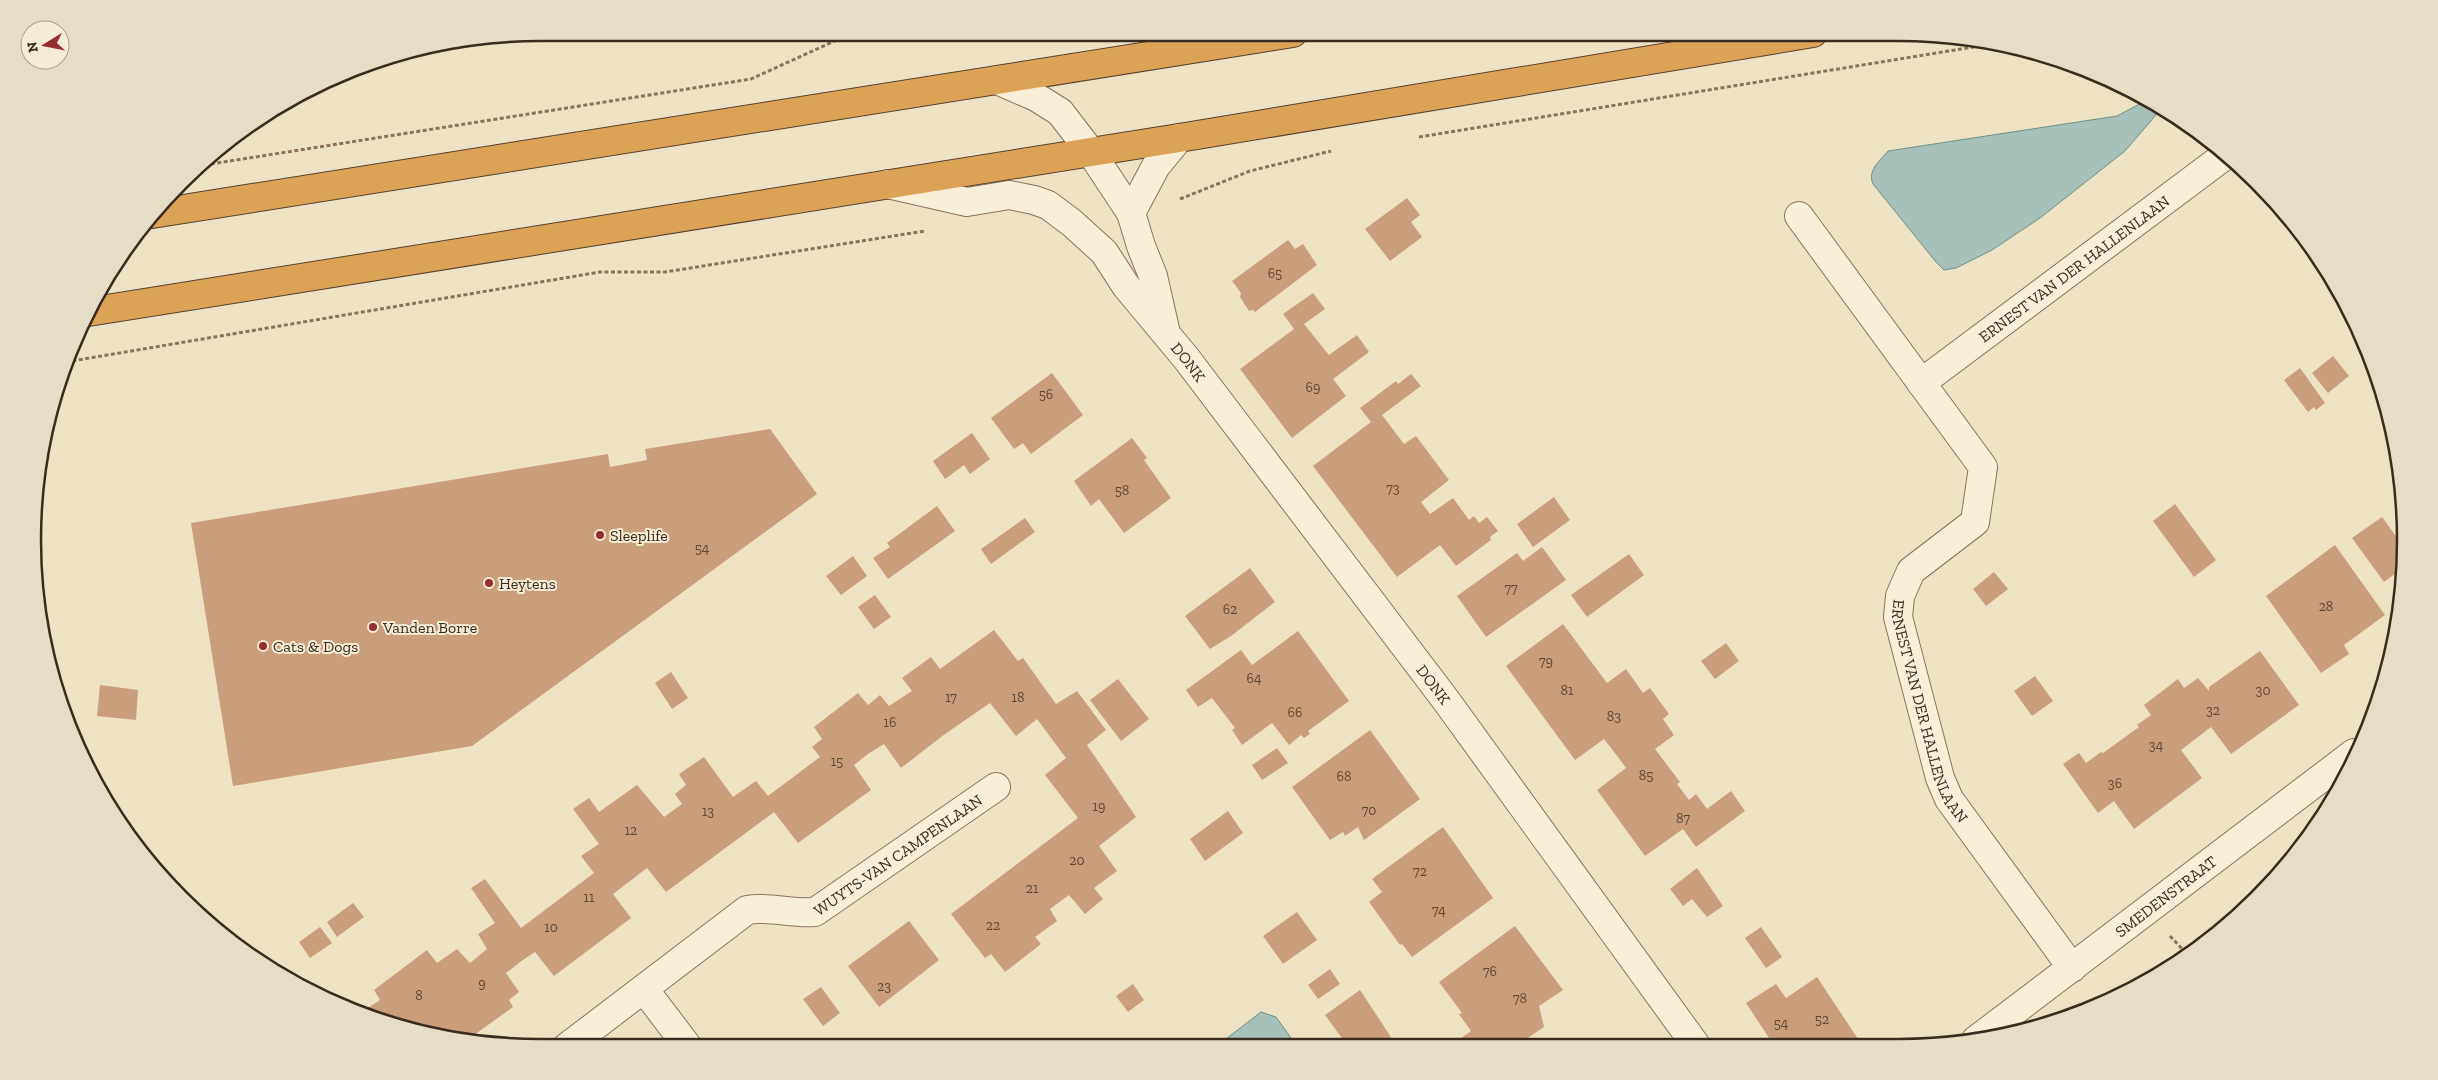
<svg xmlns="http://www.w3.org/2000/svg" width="2438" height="1080" viewBox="0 0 2438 1080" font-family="'Zilla Slab',serif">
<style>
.water{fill:#a7c1ba;stroke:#6d9088}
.building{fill:#cb9e7b}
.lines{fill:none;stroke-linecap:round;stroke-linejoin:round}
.street-casing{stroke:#89745b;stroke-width:30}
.highway-casing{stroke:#57422f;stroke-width:30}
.path{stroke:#89745b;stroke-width:3;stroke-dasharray:4 2.5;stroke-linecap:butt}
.street{stroke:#f8efd8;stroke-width:28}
.highway{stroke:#dca357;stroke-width:28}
.poi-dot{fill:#972d2c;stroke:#f5ecd5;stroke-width:2}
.labels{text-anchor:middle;stroke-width:4;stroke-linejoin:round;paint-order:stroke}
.number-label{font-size:14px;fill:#5e4836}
.street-label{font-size:16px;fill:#392c1f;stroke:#f5ecd5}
.poi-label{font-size:16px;fill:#392c1f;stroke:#f5ecd5;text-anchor:start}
.rim{fill:none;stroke:#392c1f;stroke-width:2.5}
</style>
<rect width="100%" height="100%" fill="#eee2c5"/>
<path class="water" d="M2149 99 2162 108 2125 151 2040 218 1992 250 1956 268 1944 270 1936 262 1873 184C1867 170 1880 161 1888 151L2117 116Z
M1261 1012 1276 1017 1296 1045H1218Z"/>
<path class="building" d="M1407 198 1420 215 1411 222 1422 237 1390 261 1365 229Z
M1288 240 1295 249 1303 244 1317 265 1255 312 1253 310 1249 311 1240 297 1241 293 1232 281Z
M1313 293 1325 309 1304 324 1329 355 1357 335 1369 352 1333 379 1346 396 1292 438 1240 369 1294 329 1283 314Z
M2333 356 2349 376 2328 393 2312 373Z
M2300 368 2325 403 2316 410 2314 407 2308 412 2284 380Z
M1052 373 1083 415 1031 454 1023 443 1014 449 991 418Z
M1411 374 1421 386 1382 415 1404 444 1416 436 1449 480 1421 502 1430 514 1453 498 1469 520 1474 516 1479 523 1487 517 1498 531 1490 537 1491 540 1456 566 1440 545 1397 577 1313 466 1371 422 1360 408 1396 381 1398 384Z
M770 429 817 494 472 746 233 786 191 523 608 454 610 467 647 460 645 449Z
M972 433 990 459 970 474 964 465 945 479 933 461Z
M1132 438 1147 458 1144 460 1171 498 1124 533 1099 499 1091 506 1074 481Z
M1554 497 1570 520 1533 547 1517 524Z
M2175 504 2216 560 2194 577 2153 521Z
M937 506 955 531 888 579 873 558 890 547 887 543Z
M2382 517 2403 546 2402 573 2400 570 2384 582 2352 538Z
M1025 518 1035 532 991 564 981 549Z
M2335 545 2385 615 2344 645 2349 654 2321 673 2266 596Z
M1542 547 1566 580 1486 637 1457 596 1517 553 1523 561Z
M1629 554 1644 575 1587 617 1571 595Z
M853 556 867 576 841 595 826 576Z
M1250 568 1275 602 1231 636 1210 649 1185 616Z
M1994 572 2008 589 1986 606 1973 589Z
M875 595 891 617 874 629 858 607Z
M1563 624 1607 683 1626 669 1643 693 1650 688 1669 714 1663 719 1674 735 1655 749 1680 782 1677 784 1689 800 1696 794 1707 809 1731 791 1745 811 1696 847 1683 829 1645 856 1597 790 1626 768 1615 753 1604 739 1575 760 1506 666Z
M994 630 1018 661 1023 658 1056 704 1077 691 1106 730 1087 745 1136 817 1099 846 1117 871 1094 888 1103 899 1085 914 1069 895 1050 909 1057 921 1035 937 1041 944 1005 972 991 954 985 958 951 914 1078 818 1045 775 1066 758 1037 719 1016 736 990 703 945 734 901 768 884 744 868 754 854 765 871 790 798 843 774 812 666 892 647 868 613 894 631 918 554 976 535 952 520 962 506 973 519 992 509 1000 513 1007 467 1040 441 1038 432 1029 426 1034 377 1020 360 1013 380 1000 374 990 427 950 437 963 457 949 470 963 487 949 478 934 495 923 471 888 485 879 521 928 594 873 581 856 599 844 573 809 589 798 599 812 637 785 664 817 682 804 675 794 686 785 679 774 704 757 733 797 756 781 768 796 820 757 812 747 822 739 814 727 858 693 868 705 880 695 889 706 912 691 902 678 931 657 940 669Z
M1298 631 1349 701 1308 731 1310 734 1304 738 1301 735 1289 745 1272 723 1242 745 1232 730 1235 728 1212 698 1198 707 1186 690 1241 650 1252 665Z
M1726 643 1739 661 1715 679 1701 661Z
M2260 651 2299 705 2231 754 2211 727 2181 750 2202 778 2134 829 2114 801 2098 813 2063 764 2079 753 2086 763 2101 752 2103 753 2139 727 2137 725 2151 715 2144 705 2178 679 2184 688 2198 678 2209 691V687Z
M671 672 688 698 672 709 655 683Z
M2035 676 2053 701 2032 716 2014 691Z
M1118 679 1149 719 1121 741 1090 700Z
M100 685 138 690 136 720 97 716Z
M1370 730 1420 799 1364 840 1358 827 1345 836 1343 832 1330 840 1292 787Z
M1277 748 1288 763 1262 780 1252 765Z
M1228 811 1243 833 1205 861 1190 839Z
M1443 827 1493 898 1412 957 1402 944 1400 945 1369 902 1382 892 1372 879Z
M1697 868 1723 906 1707 917 1692 899 1683 906 1670 889Z
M353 903 364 917 337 937 327 922Z
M1297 912 1317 940 1283 964 1263 936Z
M909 921 939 960 879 1007 848 966Z
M1515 926 1563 990 1539 1006 1544 1027 1519 1044 1456 1045 1454 1043 1471 1031 1459 1014 1462 1013 1439 982Z
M320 927 332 943 310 958 299 942Z
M1761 927 1782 957 1766 968 1745 938Z
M1330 969 1340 984 1318 999 1308 985Z
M1817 977 1858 1039 1851 1043 1773 1044 1746 1003 1776 984 1786 998Z
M1133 984 1144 1000 1128 1012 1116 996Z
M821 987 840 1013 823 1026 803 999Z
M1360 990 1391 1037 1380 1045H1347L1325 1015Z"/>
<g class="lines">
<g class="street-casing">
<g id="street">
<path d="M997 80 1036 97 1060 112 1090 151 1131 213 1141 246 1153 276 1165 329"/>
<path id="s1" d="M888 184 967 202 1009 195 1034 200 1048 205 1072 223 1104 252 1126 286 1186 358 1445 699 1695 1044"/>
<path d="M1131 213 1156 166 1179 138"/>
<path id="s2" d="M1799 216 1983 467 1975 522 1911 571 1900 596 1898 617 1940 778 1949 799 2072 968"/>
<path id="s3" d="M1921 383 2227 154"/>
<path d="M644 989 688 1047"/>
<path id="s4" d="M1976 1040 2354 753"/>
<path id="s5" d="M567 1047 747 910C769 906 792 914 815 912L996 787"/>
</g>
</g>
<g class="highway-casing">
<path id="highway" d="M152 214 1293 33
M88 312 1179 138 1813 33"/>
</g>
<path class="path" d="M1005 33 1023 36 1043 33
M1419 137 1998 43
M198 166 751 79 839 39 874 33
M1180 199 1250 171 1331 151
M66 362 600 272H665L925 231
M2170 936 2187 954"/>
<use href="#street" class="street"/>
<use href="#highway" class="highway"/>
</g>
<g class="poi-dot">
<circle cx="600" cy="535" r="5"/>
<circle cx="489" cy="583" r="5"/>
<circle cx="373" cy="627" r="5"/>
<circle cx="263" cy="646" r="5"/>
</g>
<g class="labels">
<g class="number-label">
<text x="1275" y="278">65</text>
<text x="1313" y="392">69</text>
<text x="1046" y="399">56</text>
<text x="1393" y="493">73</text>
<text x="1122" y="495">58</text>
<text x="702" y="553">54</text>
<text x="1511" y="593">77</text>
<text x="2326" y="611">28</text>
<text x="1230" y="614">62</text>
<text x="1546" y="666">79</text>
<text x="1254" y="683">64</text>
<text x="1567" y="695">81</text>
<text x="2263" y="695">30</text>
<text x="951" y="702">17</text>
<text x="1018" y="702">18</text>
<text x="2213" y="715">32</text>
<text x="1295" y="717">66</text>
<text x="1614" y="721">83</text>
<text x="890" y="727">16</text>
<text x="2156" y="750">34</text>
<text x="837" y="766">15</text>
<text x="1646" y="780">85</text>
<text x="1344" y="781">68</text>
<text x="2115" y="788">36</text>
<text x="1099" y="811">19</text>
<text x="1369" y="815">70</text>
<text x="708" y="816">13</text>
<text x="1683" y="823">87</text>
<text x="631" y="835">12</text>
<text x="1077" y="865">20</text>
<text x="1420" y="876">72</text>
<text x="1032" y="893">21</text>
<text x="589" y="902">11</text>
<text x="1439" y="915">74</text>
<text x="993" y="930">22</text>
<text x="551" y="932">10</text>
<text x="1490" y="976">76</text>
<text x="482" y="988">9</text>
<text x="884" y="991">23</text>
<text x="419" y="1000">8</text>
<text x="1520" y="1003">78</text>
<text x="1822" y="1024">52</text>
<text x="1781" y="1028">54</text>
</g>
<g class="street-label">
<text dy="6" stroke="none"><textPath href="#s3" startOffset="191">ERNEST VAN DER HALLENLAAN</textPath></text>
<text dy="6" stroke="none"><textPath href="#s1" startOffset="376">DONK</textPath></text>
<text dy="6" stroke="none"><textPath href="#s1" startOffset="781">DONK</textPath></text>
<text dy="6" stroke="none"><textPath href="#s2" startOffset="595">ERNEST VAN DER HALLENLAAN</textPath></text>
<text dy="6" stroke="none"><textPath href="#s5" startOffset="395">WUYTS-VAN CAMPENLAAN</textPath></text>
<text dy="6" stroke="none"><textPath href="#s4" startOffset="238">SMEDENSTRAAT</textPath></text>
</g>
<g class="poi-label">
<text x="610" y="541">Sleeplife</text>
<text x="499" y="589">Heytens</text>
<text x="383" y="633">Vanden Borre</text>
<text x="273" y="652">Cats &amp; Dogs</text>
</g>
</g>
<path d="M0 0H2438V1080H0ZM540 41H1898A499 499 0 0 1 2397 540V540A499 499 0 0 1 1898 1039H540A499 499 0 0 1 41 540V540A499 499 0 0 1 540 41Z" fill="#e6ddc6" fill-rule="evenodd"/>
<path class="rim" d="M540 41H1898A499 499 0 0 1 2397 540V540A499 499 0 0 1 1898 1039H540A499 499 0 0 1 41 540V540A499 499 0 0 1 540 41Z"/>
<g transform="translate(45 45) rotate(260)"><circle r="24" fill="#f5ecd5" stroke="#aa9f8c"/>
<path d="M0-4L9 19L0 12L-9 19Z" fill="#972d2c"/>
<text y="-8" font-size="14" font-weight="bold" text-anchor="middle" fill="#392c1f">N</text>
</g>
</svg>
